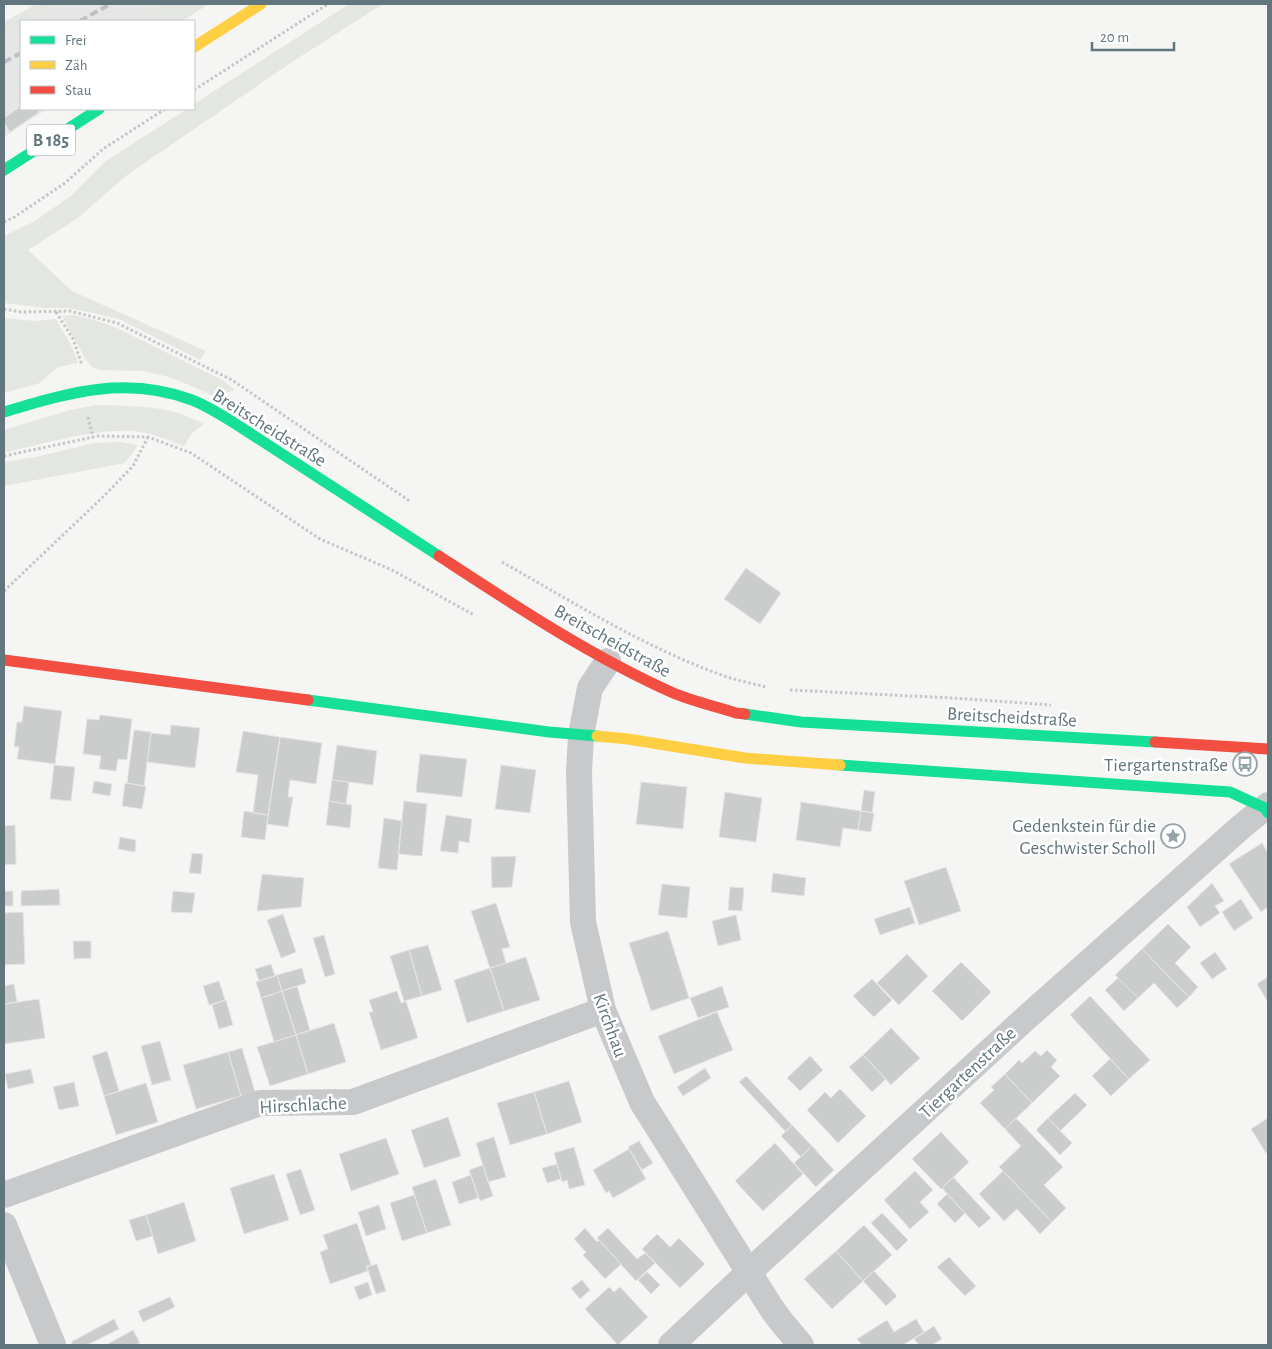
<svg xmlns="http://www.w3.org/2000/svg" width="1272" height="1349" viewBox="0 0 1272 1349" font-family="'Alegreya Sans',sans-serif">
<style>
.built{fill:#e5e6e5}
.green{fill:#e4e7e1}
.building{fill:#cbcdcd;stroke:#e4e4e4}
.lines{fill:none;stroke-linecap:round;stroke-linejoin:round}
.path{stroke:#c5c6c7;stroke-width:3;stroke-dasharray:2.5 2.5;stroke-linecap:butt}
.street{stroke:#c7c9ca;stroke-width:26}
.fast{stroke:#16e098;stroke-width:11}
.slow{stroke:#ffcf43;stroke-width:11}
.jam{stroke:#f24e42;stroke-width:11}
.rail{stroke:#bdbfc0;stroke-width:4;stroke-dasharray:8 4;stroke-linecap:butt}
.labels{text-anchor:middle;stroke-width:5;stroke-linejoin:round;paint-order:stroke}
.shield{fill:#fff;stroke:#919fa4;stroke-width:1}
.shield-label{font-size:18px;font-weight:bold;fill:#62767d}
.street-label{font-size:19px;fill:#62767d;stroke:#fff}
.poi-label{font-size:19px;fill:#62767d;stroke:#fff;text-anchor:end}
</style>
<rect width="100%" height="100%" fill="#f5f5f4"/>
<path class="built" d="M55 4H163L134 21H23Z
M21 22V109H47L4 137V32Z"/>
<path class="green" d="M36 4H55L23 21H21V22L4 32V22Z
M163 4H209L182 21H134Z
M349 4H383L292 62 127 175 78 218 28 250 72 291 206 351 200 360 119 319 69 308H44L4 303V236L35 221 72 195 106 161 187 109H194V104Z
M73 315 91 319 115 327 224 381 235 390 226 393 222 400 196 388 169 377 143 371 99 370 92 367 86 360 62 316Z
M4 318 35 321 56 319 71 345 78 363 58 367 40 383 4 393Z
M96 405C124 406 154 405 182 414 189 417 197 421 204 424L193 432 184 446C168 440 150 432 133 431 92 429 51 442 11 451L4 452V430L70 410Z
M120 442 138 445 125 463 4 486V462L36 457 94 443Z"/>
<path class="building" d="M21 106V109H37L39 112 10 132 4 122V118Z
M746 568 781 593 760 624 724 599Z
M24 706 62 711 55 764 17 759 19 747H14L17 722H22Z
M100 715 132 719 127 760 118 759 116 771 99 769 101 756 83 754 87 719 99 720Z
M171 725 200 728 195 768 147 762 151 733 170 735Z
M134 730 151 732 144 786 127 783Z
M243 731 280 737 268 815 253 813 258 775 236 772Z
M280 737 322 743 316 784 290 780 288 797H293L288 827 267 824Z
M337 745 377 751 373 785 332 780Z
M420 754 467 759 462 797 416 792Z
M54 765 75 767 71 801 50 799Z
M501 765 536 770 530 813 495 809Z
M332 780 349 782 346 804 329 801Z
M94 781 112 784 110 796 92 793Z
M641 782 687 787 683 829 636 824Z
M125 783 146 786 142 809 122 806Z
M864 790 875 792 872 813 861 811Z
M725 792 762 798 756 842 719 837Z
M329 801 352 805 350 828 326 825Z
M404 801 427 804 422 856 398 854Z
M801 802 861 811 858 830 843 828 840 847 796 840Z
M244 811 268 815 265 840 241 837Z
M861 811 874 813 871 832 858 830Z
M446 815 472 819 469 843 459 841 458 853 440 851Z
M384 818 402 821 397 870 378 868Z
M15 825 16 864 4 865V826Z
M120 837 136 840 135 852 118 849Z
M1262 843 1268 853V907L1261 912 1229 864Z
M192 853 203 854 201 874 189 873Z
M516 856 512 887 492 888 491 857Z
M946 867 961 911 919 925 904 881Z
M773 873 806 878 804 896 771 892Z
M262 874 304 878 301 907 257 911Z
M1212 883 1224 901 1215 906 1220 913 1200 927 1187 907Z
M662 884 690 887 687 918 658 915Z
M730 887 744 888 742 911 728 910Z
M59 889 60 905 21 906V891Z
M4 891H13V906H4Z
M173 891 195 893 192 913 171 912Z
M1241 899 1253 918 1234 931 1222 912Z
M496 903 510 947 502 949 506 963 490 968 471 911Z
M910 907 915 923 880 935 874 919Z
M23 912 25 964 4 965V913Z
M283 914 296 952 281 958 267 920Z
M736 915 741 940 718 946 712 921Z
M1168 924 1191 947 1175 963 1198 987 1189 997 1142 949Z
M668 931 689 998 651 1011 629 943Z
M324 935 335 974 325 977 313 938Z
M73 941H91V958L74 959Z
M428 945 442 990 422 996 409 950Z
M1142 949 1189 997 1177 1008 1154 983 1138 998 1115 975Z
M409 950 422 996 404 1001 390 956Z
M1215 952 1227 969 1212 979 1200 963Z
M907 954 928 976 899 1005 877 983Z
M526 957 540 1000 504 1011 490 968Z
M961 962 991 992 962 1021 932 991Z
M271 964 275 976 259 981 255 969Z
M302 968 306 983 282 991 277 975Z
M490 968 504 1011 467 1023 454 980Z
M277 975 282 991 261 998 256 982Z
M1268 977V1002L1257 984Z
M1118 978 1138 998 1124 1011 1105 990Z
M872 979 892 1000 874 1017 853 996Z
M219 981 225 1000 209 1005 203 986Z
M14 984 17 1002 4 1004V986Z
M297 986 310 1030 296 1035 282 991Z
M722 986 729 1007 698 1018 690 998Z
M282 991 296 1035 274 1042 261 998Z
M397 991 401 1003 406 1001 418 1038 381 1050 369 1012H373L369 1000Z
M1090 996 1150 1060 1129 1079 1070 1015Z
M39 999 45 1038 4 1044V1004Z
M226 1000 233 1025 219 1029 212 1005Z
M717 1012 733 1050 674 1074 658 1036Z
M334 1023 346 1062 308 1074 296 1035Z
M891 1028 920 1058 891 1085 863 1055Z
M296 1035 308 1074 270 1086 257 1047Z
M160 1041 171 1080 152 1085 141 1046Z
M242 1048 255 1092 241 1096 228 1052Z
M1047 1050 1057 1060 1051 1067 1060 1076 1032 1103 1005 1074 1019 1060 1022 1063 1035 1051 1041 1056Z
M107 1051 119 1091 104 1096 92 1056Z
M228 1052 241 1096 196 1109 183 1065Z
M863 1055 886 1079 872 1092 849 1067Z
M810 1056 823 1070 800 1091 787 1078Z
M1110 1059 1129 1079 1111 1096 1092 1076Z
M705 1068 711 1078 683 1096 677 1087Z
M31 1069 34 1083 8 1089 5 1074Z
M1005 1074 1032 1103 1005 1129 980 1103 994 1090 991 1087Z
M746 1076 792 1125 786 1132 739 1082Z
M569 1081 582 1122 547 1134 534 1092Z
M74 1082 79 1106 59 1110 53 1087Z
M146 1083 158 1122 116 1135 104 1096Z
M840 1089 866 1116 838 1143 807 1110 825 1092 831 1098Z
M534 1092 547 1134 510 1145 497 1103Z
M1075 1093 1087 1105 1060 1131 1048 1118Z
M448 1117 461 1156 424 1168 411 1130Z
M1016 1118 1063 1167 1044 1185 1066 1208 1052 1222 999 1167 1021 1146 1005 1129Z
M1048 1118 1072 1143 1060 1155 1036 1130Z
M1268 1118V1152L1266 1153 1251 1129Z
M792 1125 812 1146 801 1157 781 1136Z
M941 1132 969 1162 941 1189 912 1159Z
M494 1137 506 1177 488 1182 476 1143Z
M386 1138 399 1174 351 1191 339 1154Z
M639 1141 653 1163 642 1170 628 1147Z
M775 1143 803 1174 763 1211 735 1181Z
M812 1146 834 1170 816 1187 794 1163Z
M574 1147 585 1185 569 1189 567 1180 562 1182 554 1153Z
M629 1149 646 1179 613 1198 609 1191 606 1193 593 1170Z
M557 1164 561 1179 547 1183 542 1168Z
M483 1165 493 1196 480 1201 469 1170Z
M301 1169 315 1210 300 1215 286 1174Z
M915 1171 933 1190 920 1202 929 1212 910 1229 884 1200Z
M1003 1171 1052 1222 1040 1234 1017 1209 1004 1221 979 1194Z
M274 1174 289 1220 244 1234 230 1188Z
M471 1175 478 1198 459 1204 452 1182Z
M953 1177 991 1218 979 1228 942 1188Z
M436 1179 451 1225 427 1233 412 1187Z
M947 1194 965 1213 955 1223 937 1204Z
M414 1195 427 1233 402 1241 390 1203Z
M184 1202 196 1241 158 1254 146 1215Z
M379 1205 386 1229 366 1236 358 1212Z
M882 1213 908 1240 897 1251 871 1223Z
M146 1215 153 1236 136 1241 129 1220Z
M357 1223 371 1265 366 1266 368 1271 330 1284 320 1252 328 1249 323 1235Z
M864 1225 892 1255 863 1281 836 1251Z
M585 1228 597 1242 599 1240 621 1264 605 1279 583 1255 586 1252 574 1239Z
M608 1228 637 1259 645 1253 655 1263 636 1281 597 1238Z
M657 1234 670 1247 679 1238 705 1264 680 1288 642 1249Z
M836 1251 863 1281 832 1309 804 1279Z
M949 1257 976 1286 965 1296 937 1267Z
M377 1264 386 1291 376 1294 367 1267Z
M874 1271 897 1296 886 1306 863 1281Z
M647 1272 660 1285 651 1294 638 1280Z
M582 1280 590 1290 580 1299 571 1288Z
M368 1282 372 1295 359 1300 354 1287Z
M609 1287 614 1292 620 1287 648 1317 618 1345 585 1309Z
M170 1297 175 1307 143 1322 138 1311Z
M114 1319 119 1329 87 1345H73L71 1342Z
M916 1319 924 1332 903 1345H862L857 1339 887 1320 894 1332Z
M934 1326 942 1339 932 1345H919L914 1339Z
M133 1330 140 1343 135 1345H106Z"/>
<g class="lines">
<path class="path" d="M194 90 328 4
M4 222 13 218 65 183 103 149 165 109
M4 309 21 312 70 311 117 323 232 380 411 502
M56 312 73 339 82 365
M88 417 93 438
M4 456 98 436 148 437 191 453 320 539 392 570 474 615
M502 562C573 602 642 646 719 674 734 680 751 683 766 687
M4 591 105 495 133 466 148 437
M790 690 953 698 1051 705"/>
<path class="street" d="M608 661 590 688 581 735 579 772 583 922 603 1010 642 1102 770 1306 780 1320 801 1345
M4 1195 260 1103 353 1102 603 1010
M4 1225 53 1345
M671 1345 749 1272 1026 1018 1241 827 1268 805"/>
<path class="fast" d="M4 170 99 109
M4 412C68 393 125 375 192 400 210 407 226 418 242 428L439 556
M308 700 549 732 597 736
M745 714 801 722 1155 742
M840 765 1230 792 1265 808 1268 813"/>
<path class="slow" d="M194 47 261 4
M597 736 628 739 745 758 840 765"/>
<path class="jam" d="M439 556C514 605 589 655 671 692 691 701 715 706 736 713L745 714
M4 660 308 700
M1155 742 1268 749"/>
<path class="rail" d="M80 21 110 4
M4 62 21 53"/>
</g>
<defs>
<g id="bus-ring" transform="scale(1.25)"><circle r="9.5" fill="#fff" stroke="#95a2a7" stroke-width="1.5"/><path d="M-5-6H5V4H4V6H2V4H-2V6H-4V4H-5ZM-3.5-4V0h7V-4ZM-3.5 1.2v1.5H-2V1.2ZM2 1.2v1.5H3.5V1.2Z" fill="#95a2a7"/></g>
<g id="sight-ring" transform="scale(1.25)"><circle r="9.5" fill="#fff" stroke="#95a2a7" stroke-width="1.5"/><path d="M0-6L1.8-2.2L6-1.7L2.9 1.2L3.7 5.4L0 3.3L-3.7 5.4L-2.9 1.2L-6-1.7L-1.8-2.2Z" fill="#95a2a7"/></g>
</defs>
<g fill-rule="evenodd">
<use href="#bus-ring" x="1245" y="764"/>
<use href="#sight-ring" x="1173" y="836"/>
</g>
<g class="labels">
<rect class="shield" x="27" y="124.5" width="48" height="31" rx="4"/>
<g class="shield-label">
<text x="51" y="146">B 185</text>
</g>
<g class="street-label">
<text transform="translate(270 427) rotate(32)" y="7">Breitscheidstraße</text>
<text transform="translate(613 640) rotate(29)" y="7">Breitscheidstraße</text>
<text transform="translate(1012 716) rotate(3)" y="7">Breitscheidstraße</text>
<text transform="translate(611 1025) rotate(70)" y="7">Kirchhau</text>
<text transform="translate(967 1072) rotate(-43)" y="7">Tiergartenstraße</text>
<text transform="translate(303 1104) rotate(-3)" y="7">Hirschlache</text>
</g>
<g class="poi-label">
<text x="1228" y="771">Tiergartenstraße</text>
<text x="1156" y="832">Gedenkstein für die<tspan x="1156" dy="22">Geschwister Scholl</tspan></text>
</g>
</g>
<rect width="1272" height="1349" fill="none" stroke="#62767d" stroke-width="10"/>
<rect x="20" y="20" width="175" height="90" fill="#ffffff" stroke="#c0c8cb"/>
<rect x="30" y="36" width="25" height="8" fill="#16e098" stroke="#c0c8cb"/>
<text x="65" y="45" font-size="15" fill="#62767d">Frei</text>
<rect x="30" y="61" width="25" height="8" fill="#ffcf43" stroke="#c0c8cb"/>
<text x="65" y="70" font-size="15" fill="#62767d">Zäh</text>
<rect x="30" y="86" width="25" height="8" fill="#f24e42" stroke="#c0c8cb"/>
<text x="65" y="95" font-size="15" fill="#62767d">Stau</text>
<path d="M1092 42v8h82v-8" fill="none" stroke="#62767d" stroke-width="2.5"/>
<text x="1100" y="42" font-size="15" fill="#62767d" stroke="#ffffff" stroke-width="4" paint-order="stroke">20 m</text>
</svg>
